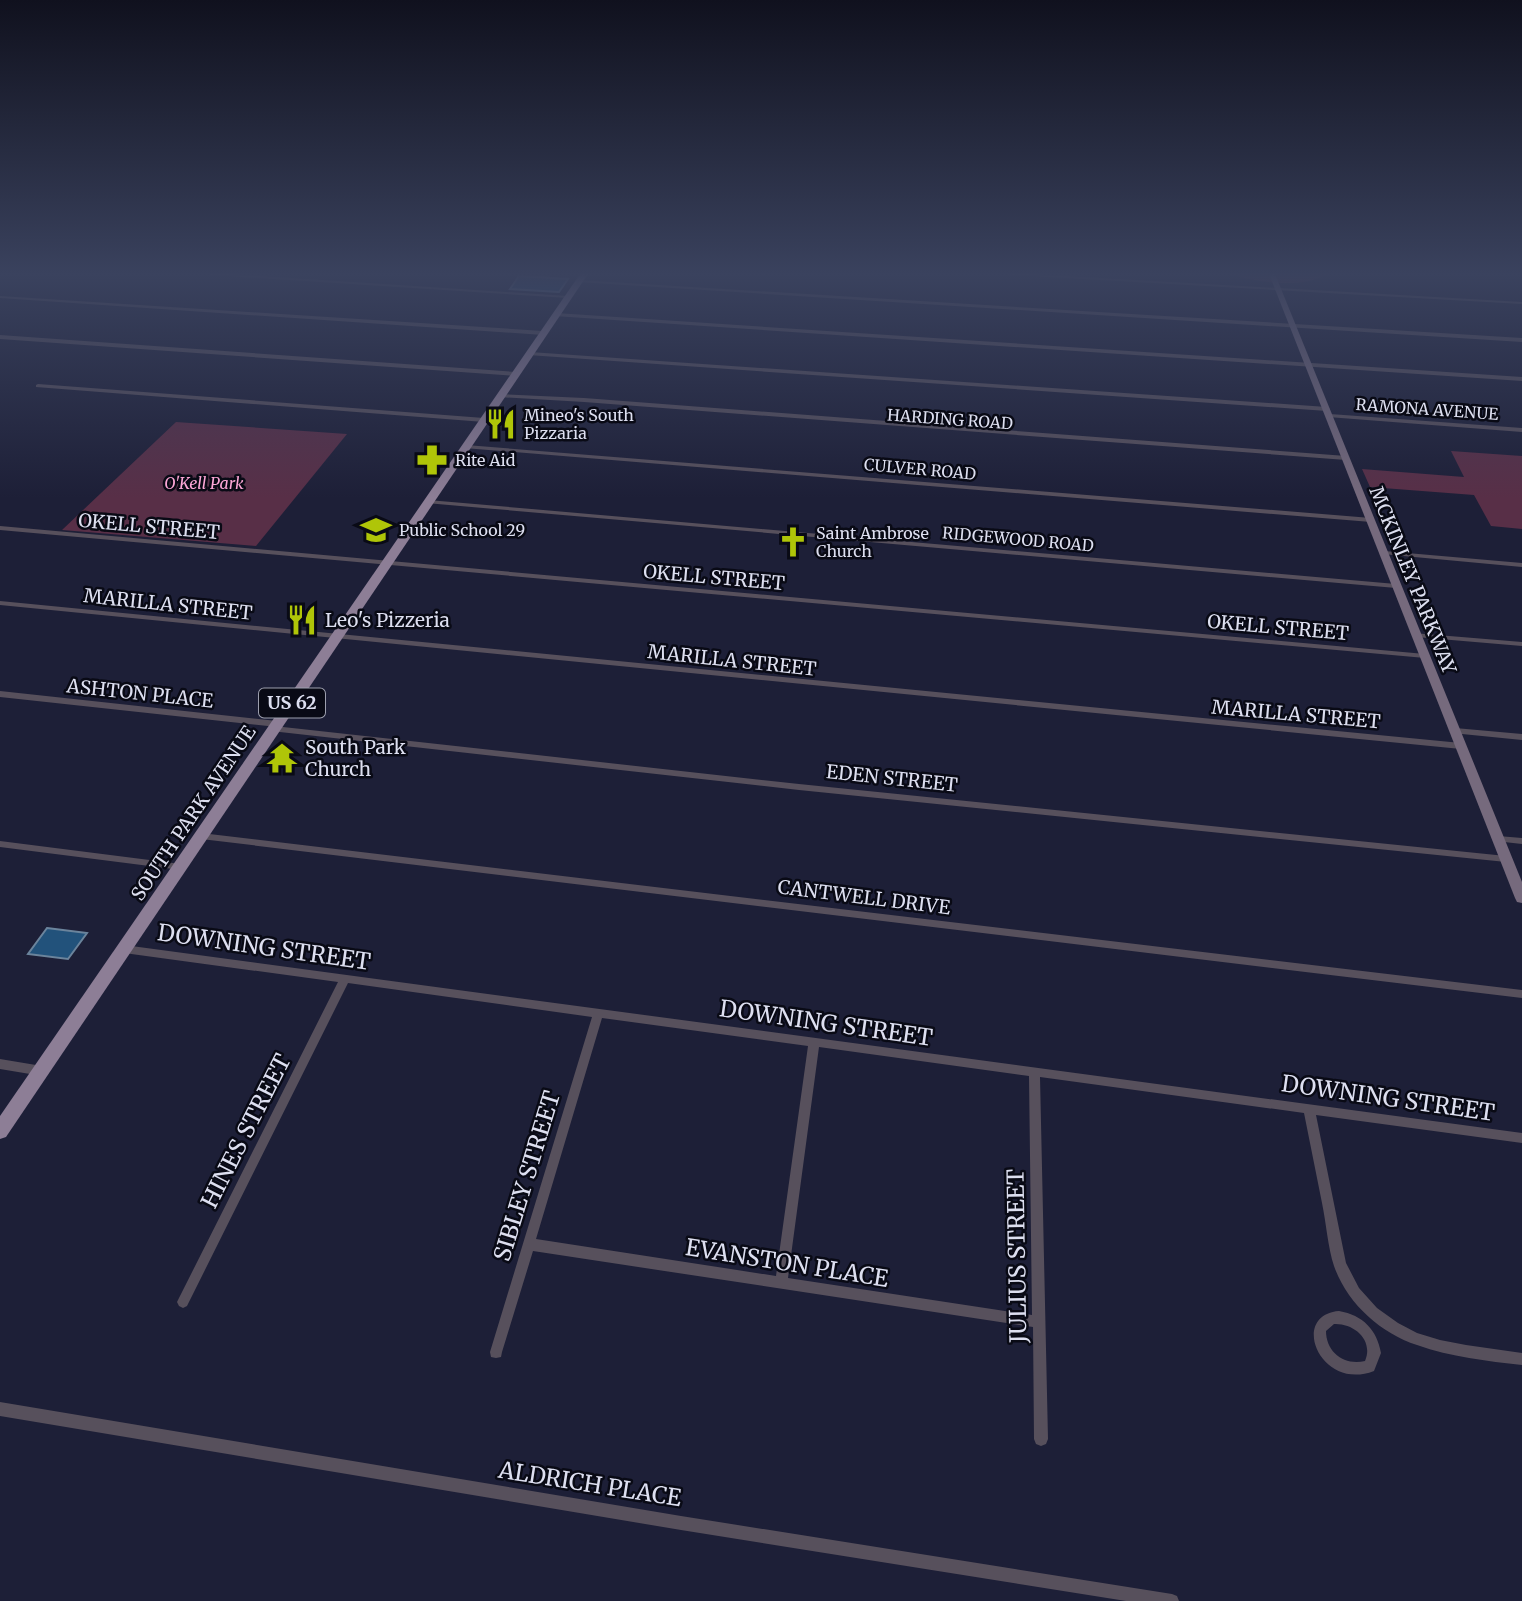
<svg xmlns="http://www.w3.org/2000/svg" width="1522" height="1601" viewBox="0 0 1522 1601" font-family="Merriweather,serif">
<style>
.green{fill:#582f47}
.building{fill:#22527b;stroke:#6b849c;stroke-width:2}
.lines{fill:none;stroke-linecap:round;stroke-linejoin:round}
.street{fill:#57505c;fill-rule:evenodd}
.secondary{fill:#766a7d;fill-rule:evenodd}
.primary{fill:#8d7e96;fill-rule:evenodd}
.labels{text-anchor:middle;stroke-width:5;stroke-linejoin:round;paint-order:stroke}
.far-street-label{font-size:16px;fill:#dddff0;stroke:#090a15}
.far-poi-label{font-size:16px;fill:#dddff0;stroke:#090a15;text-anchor:start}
.far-park-label{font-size:16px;font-style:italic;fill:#fca7d7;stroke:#090a15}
.shield{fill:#090a15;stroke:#9d9fae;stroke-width:2}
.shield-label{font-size:18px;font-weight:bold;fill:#dddff0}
.street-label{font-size:19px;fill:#dddff0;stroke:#090a15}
.poi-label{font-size:19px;fill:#dddff0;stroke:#090a15;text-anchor:start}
.near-street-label{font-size:23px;fill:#dddff0;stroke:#090a15}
</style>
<rect width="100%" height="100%" fill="#1d1f37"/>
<path class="green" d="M1228 274H1328C1299 290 1258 282 1228 274Z
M176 422 347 434 256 546 62 530Z
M1451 451 1522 456V529L1491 526 1474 495 1370 487 1362 469 1464 477Z"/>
<path class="building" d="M519 276 568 279 559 292 510 289Z
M47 928 87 933 68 959 28 954Z"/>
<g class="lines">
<path class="street" d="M209 274H230L568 296 570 297 568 298 211 275Z
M1009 274H1032L1522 302V304L1011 275Z
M579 280 1522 338V342L577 282V281Z
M0 296 543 331 546 333 543 335 0 298Z
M556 313 1522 377V381L554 316 553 315Z
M0 335 516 372 519 374 516 376 0 339Z
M530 352 1327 407 1330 409 1327 411 528 355V353Z
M38 384 484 418 487 420 484 422 36 387V385Z
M500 394 584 398 1346 456 1349 458 1346 460 584 402 498 397V395Z
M1330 414 1522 428V432L1328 417V415Z
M466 445 1371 518 1374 520 1371 522 464 448 463 447Z
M428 500 1396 584 1400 586 1396 588 426 503V501Z
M0 526 1425 654 1429 656 1425 658 0 530Z
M1384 551 1522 563V567L1382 554 1381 553Z
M0 601 1461 743 1465 746 1461 749 0 605Z
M1413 633 1522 642V646L1416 637H1413L1412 635Z
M0 691 277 721 281 724 277 727 0 697Z
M274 726 799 784 1506 856 1509 857 1511 859 1509 861 1506 862 799 790 271 731 270 729 271 727Z
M1455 728 1522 734V740L1452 733 1451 731Z
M201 833 1522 990V998L201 839 196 836Z
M1498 836 1522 838V844L1495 841 1493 839 1495 837Z
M0 841 181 864 184 865 186 867 184 869 181 870 0 847Z
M124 945 1522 1133V1143L1316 1115 1346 1263 1359 1288 1377 1308 1398 1323 1417 1333 1440 1340 1466 1345 1522 1353V1365C1487 1361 1451 1357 1417 1345 1380 1333 1347 1303 1334 1266 1328 1248 1326 1222 1322 1203 1316 1173 1310 1143 1304 1113L1040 1077 1048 1439 1046 1444 1041 1446 1036 1444 1034 1439 1033 1327 533 1251 502 1352 501 1357 496 1358 491 1357 490 1352 592 1017 348 983 187 1306 183 1308 179 1306 177 1302 179 1298 338 982 124 953 121 952 119 949 121 946ZM602 1018 808 1046 776 1276 536 1239ZM819 1047 1029 1076 1032 1315 788 1278Z
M0 1059 42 1066 46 1068 47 1071 46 1074 42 1076 0 1069Z
M1339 1311C1363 1315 1377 1330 1381 1353L1374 1371C1320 1392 1289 1315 1339 1311ZM1334 1324C1354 1323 1374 1340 1365 1361 1344 1366 1326 1352 1326 1331Z
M0 1402 681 1516 1172 1594 1177 1596 1179 1601H1126L681 1530 0 1416Z"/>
<path class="secondary" d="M1269 274H1275L1522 882V903L1517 902 1515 898Z"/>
<path class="primary" d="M580 274H588L6 1137 0 1139V1116Z"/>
</g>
<linearGradient id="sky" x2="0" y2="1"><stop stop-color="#10111e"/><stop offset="0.55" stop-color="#3a425e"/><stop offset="1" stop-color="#3a425e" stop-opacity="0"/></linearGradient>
<rect width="1522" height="498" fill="url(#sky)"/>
<defs>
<g id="restaurant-bare" transform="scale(2.415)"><path d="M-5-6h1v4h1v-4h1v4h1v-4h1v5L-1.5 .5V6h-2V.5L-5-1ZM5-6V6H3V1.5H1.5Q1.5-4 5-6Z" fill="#afc508" stroke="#090a15" stroke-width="2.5" paint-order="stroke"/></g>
<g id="pharmacy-bare" transform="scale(2.415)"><path d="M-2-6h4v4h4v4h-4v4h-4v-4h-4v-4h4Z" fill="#afc508" stroke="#090a15" stroke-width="2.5" paint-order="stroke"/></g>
<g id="school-bare" transform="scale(2.415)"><path d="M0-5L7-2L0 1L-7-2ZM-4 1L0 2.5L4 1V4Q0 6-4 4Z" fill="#afc508" stroke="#090a15" stroke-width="2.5" paint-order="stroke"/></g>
<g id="church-bare" transform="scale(2.415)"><path d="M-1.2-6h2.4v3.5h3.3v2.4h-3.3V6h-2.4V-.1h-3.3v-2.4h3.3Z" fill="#afc508" stroke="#090a15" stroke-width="2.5" paint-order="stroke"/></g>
<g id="temple-bare" transform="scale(2.415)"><path d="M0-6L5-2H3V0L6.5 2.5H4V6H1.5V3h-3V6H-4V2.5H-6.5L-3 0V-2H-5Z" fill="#afc508" stroke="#090a15" stroke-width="2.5" paint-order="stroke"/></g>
</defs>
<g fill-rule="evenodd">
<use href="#restaurant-bare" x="501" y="424"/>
<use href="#pharmacy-bare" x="432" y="460"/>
<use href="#school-bare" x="376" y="530"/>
<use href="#church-bare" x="793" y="542"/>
<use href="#restaurant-bare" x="302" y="620"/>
<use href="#temple-bare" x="282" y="758"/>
</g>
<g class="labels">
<g class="far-street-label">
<text transform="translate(1427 409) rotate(4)" y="6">RAMONA AVENUE</text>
<text transform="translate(950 419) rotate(4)" y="6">HARDING ROAD</text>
<text transform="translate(920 469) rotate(5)" y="6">CULVER ROAD</text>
<text transform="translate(1018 539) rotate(5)" y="6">RIDGEWOOD ROAD</text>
</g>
<g class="far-poi-label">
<text x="524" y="421">Mineo's South<tspan x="524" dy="18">Pizzaria</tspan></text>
<text x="455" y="466">Rite Aid</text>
<text x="399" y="536">Public School 29</text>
<text x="816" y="539">Saint Ambrose<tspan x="816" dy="18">Church</tspan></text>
</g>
<g class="far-park-label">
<text x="204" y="489">O'Kell Park</text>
</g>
<rect class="shield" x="259" y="688.5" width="66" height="29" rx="5"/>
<g class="shield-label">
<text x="292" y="709">US 62</text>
</g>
<g class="street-label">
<text transform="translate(149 526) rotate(5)" y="7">OKELL STREET</text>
<text transform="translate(714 577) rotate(5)" y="7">OKELL STREET</text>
<text transform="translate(1413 580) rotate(68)" y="7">MCKINLEY PARKWAY</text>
<text transform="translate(168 604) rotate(6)" y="7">MARILLA STREET</text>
<text transform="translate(1278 627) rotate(5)" y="7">OKELL STREET</text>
<text transform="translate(732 660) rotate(6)" y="7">MARILLA STREET</text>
<text transform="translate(140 693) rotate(6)" y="7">ASHTON PLACE</text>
<text transform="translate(1296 714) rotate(5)" y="7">MARILLA STREET</text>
<text transform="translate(892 778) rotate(6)" y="7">EDEN STREET</text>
<text transform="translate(193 813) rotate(-56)" y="7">SOUTH PARK AVENUE</text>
<text transform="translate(864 897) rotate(7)" y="7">CANTWELL DRIVE</text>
</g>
<g class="poi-label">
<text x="325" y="627">Leo's Pizzeria</text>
<text x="305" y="754">South Park<tspan x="305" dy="22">Church</tspan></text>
</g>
<g class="near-street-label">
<text transform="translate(264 947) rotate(8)" y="8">DOWNING STREET</text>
<text transform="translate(826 1023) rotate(8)" y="8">DOWNING STREET</text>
<text transform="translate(1388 1098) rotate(8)" y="8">DOWNING STREET</text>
<text transform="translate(246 1131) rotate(-63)" y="8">HINES STREET</text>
<text transform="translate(527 1176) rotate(-73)" y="8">SIBLEY STREET</text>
<text transform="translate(1017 1256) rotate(-91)" y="8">JULIUS STREET</text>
<text transform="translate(787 1263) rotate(9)" y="8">EVANSTON PLACE</text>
<text transform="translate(590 1484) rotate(9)" y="8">ALDRICH PLACE</text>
</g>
</g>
</svg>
